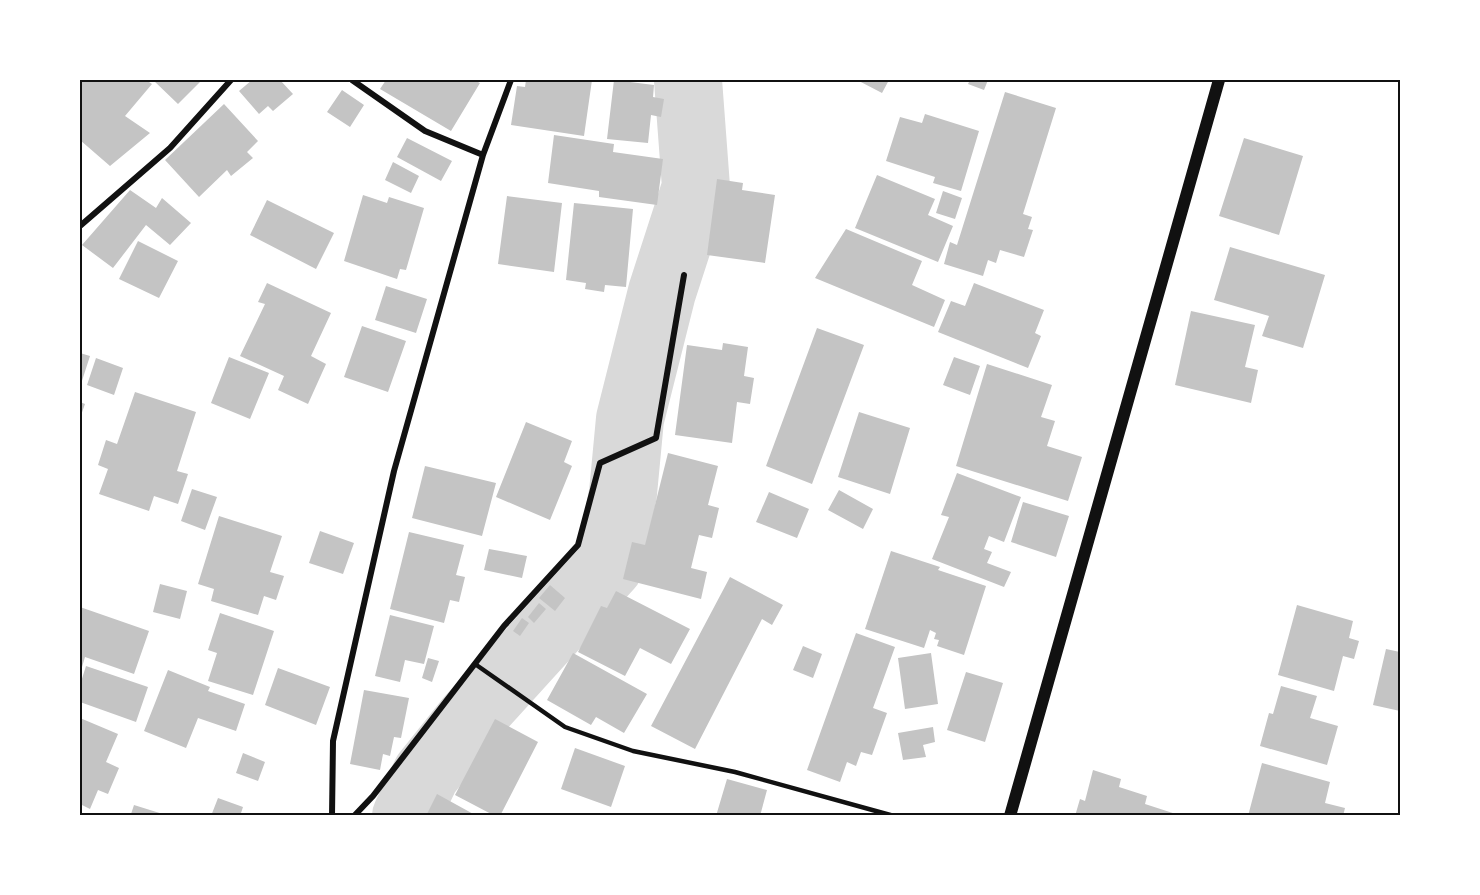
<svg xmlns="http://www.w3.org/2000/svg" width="1480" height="895" viewBox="0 0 1480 895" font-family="'PT Sans',sans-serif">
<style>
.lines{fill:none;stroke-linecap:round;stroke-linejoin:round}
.river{stroke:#d9d9d9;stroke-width:68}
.building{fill:#c4c4c4}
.service{stroke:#111;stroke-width:4.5}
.minor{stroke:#111;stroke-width:6}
.secondary{stroke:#111;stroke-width:12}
.neatline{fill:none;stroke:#111;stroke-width:2}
</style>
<rect width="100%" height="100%" fill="#fff"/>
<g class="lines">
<path class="river" d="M406 816 426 774 470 719 609 566 623 493 630 419 662 292 696 187 688 80"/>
</g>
<path class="building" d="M80 80H146L152 84 125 116 150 133 110 166 80 140Z
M153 80H202L178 104Z
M252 80H280L293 94 273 111 268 106 259 114 239 91Z
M386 80H474L480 83 451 131 380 89Z
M526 80H592L584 136 511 125 517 86 525 87Z
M614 80 654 85 653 97 664 99 661 117 651 115 648 143 607 139Z
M857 80H889L882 93Z
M970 80H988L984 90 968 84Z
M342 90 364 105 350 127 327 112Z
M1005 92 1056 108 1023 214 1032 217 1028 229 1033 230 1024 257 1000 250 996 263 988 260 983 276 944 264 950 242 957 245Z
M224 104 258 141 247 152 253 158 231 176 227 170 199 197 165 160Z
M925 114 979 131 961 191 933 183 935 177 886 161 900 117 922 123Z
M554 135 614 144 613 152 663 159 657 205 599 197V191L548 183Z
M407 138 452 161 441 181 397 157Z
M1244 138 1303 156 1279 235 1219 216Z
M393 162 419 176 411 193 385 180Z
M877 175 935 199 928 215 953 226 938 262 855 228Z
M717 179 743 183 742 190 775 195 765 263 707 255Z
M130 190 156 208 162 198 191 223 170 245 146 225 113 268 82 245Z
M943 191 962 198 955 219 936 213Z
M363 195 387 203 389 197 424 208 406 270 400 269 397 279 344 261Z
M507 196 562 203 554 272 498 264Z
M267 200 334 233 316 269 250 235Z
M574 203 633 209 626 287 605 285 604 292 585 289 586 283 566 280Z
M846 229 922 261 912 285 945 300 934 327 815 278Z
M138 241 178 261 159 298 119 279Z
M1230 247 1325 275 1303 348 1262 336 1269 316 1214 300Z
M267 283 331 313 311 356 326 364 308 404 278 390 284 376 240 356 265 304 258 302Z
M974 283 1044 310 1035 333 1041 336 1028 368 938 332 951 301 965 306Z
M386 286 427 299 416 333 375 320Z
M1191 311 1255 325 1245 367 1258 370 1251 403 1175 385Z
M362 326 406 341 388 392 344 377Z
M817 328 864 345 812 484 766 466Z
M723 343 748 347 744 376 754 378 750 404 737 402 732 443 675 435 687 345 722 350Z
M80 353 90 356 80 387Z
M229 357 269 373 250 419 211 403Z
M954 357 980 366 970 395 943 385Z
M96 358 123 368 114 395 87 385Z
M987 364 1052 385 1041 417 1055 421 1047 446 1082 457 1068 501 956 466Z
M135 392 196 412 177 471 188 474 178 504 154 496 149 511 99 494 108 469 98 465 106 440 117 444Z
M80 402 85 404 80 418Z
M859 412 910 428 890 494 838 477Z
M526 422 572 441 564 462 572 466 550 520 496 497Z
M668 453 718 466 708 505 719 508 712 538 699 535 691 568 707 572 701 599 623 579 632 542 645 545Z
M425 466 496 483 482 536 412 518Z
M957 473 1021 497 1004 542 989 536 984 549 992 552 987 563 1011 572 1004 587 932 559 949 517 941 515Z
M192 489 217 497 205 530 181 521Z
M839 490 873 509 863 529 828 510Z
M769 492 809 509 797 538 756 522Z
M1023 502 1069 516 1056 557 1011 542Z
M219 516 282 536 270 572 284 576 276 600 264 596 258 615 211 601 214 589 198 584Z
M320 531 354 543 343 574 309 563Z
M409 532 464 545 456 575 465 577 459 602 450 600 444 623 390 609Z
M489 549 527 556 522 578 484 570Z
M891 551 940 567 938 570 986 586 964 655 937 646 939 640 934 639 936 633 930 630 924 648 865 629Z
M730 577 783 605 772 625 762 619 695 749 651 726Z
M160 584 187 591 180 619 153 612Z
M550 585 565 598 555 611 539 598Z
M616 591 690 629 671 664 640 648 625 676 578 652 601 606 607 608Z
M539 603 546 609 534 623 528 617Z
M1297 605 1353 621 1349 638 1359 641 1354 659 1343 656 1334 691 1278 675Z
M80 607 149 631 134 674 85 657 82 667 80 666Z
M220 613 274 631 253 695 208 681 217 653 208 650Z
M390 615 434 626 424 664 405 660 400 682 375 676Z
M522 618 529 623 520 636 513 631Z
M856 633 895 647 873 708 887 713 872 755 861 752 856 766 847 762 840 782 807 770Z
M803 646 822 654 813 678 793 670Z
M1386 649 1400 652V711L1373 705Z
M573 653 647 694 624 733 596 717 591 725 547 700Z
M931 653 938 704 905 709 898 658Z
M428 658 439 661 432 682 422 678Z
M86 666 148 687 136 722 80 702V685Z
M278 668 330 687 316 725 265 705Z
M168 670 210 687 208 691 245 704 236 731 198 718 186 748 144 731Z
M966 672 1003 683 985 742 947 730Z
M1281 686 1317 696 1310 718 1338 726 1327 765 1260 746 1269 713 1273 714Z
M364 690 409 698 401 738 394 737 390 756 383 754 380 770 350 764Z
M80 718 118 734 106 762 119 768 108 794 98 790 90 809 80 804Z
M495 719 538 742 500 816H495L455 795Z
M933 727 935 742 923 745 926 757 903 760 898 733Z
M575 748 625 766 611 807 561 789Z
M243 753 265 762 258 781 236 773Z
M1262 763 1330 782 1325 803 1345 808 1343 816H1248Z
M1093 770 1121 779 1119 787 1147 796 1145 804 1182 816H1075L1080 799 1085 801Z
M727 779 767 790 760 816H716Z
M437 794 477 816H426Z
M218 798 243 807 240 816H211Z
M134 805 166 815V816H125L126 813 131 814Z"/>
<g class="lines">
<path class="service" d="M475 664 565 727 633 751 735 772 894 816"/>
<path class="minor" d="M352 80 425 131 483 155
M80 226 170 148 231 80
M332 816 333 741 394 471 483 155 511 80
M354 816 373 796 504 626 578 545 600 463 656 438 684 275"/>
<path class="secondary" d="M1010 816 1219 80"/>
</g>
<rect width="1480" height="895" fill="none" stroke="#ffffff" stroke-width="162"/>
<rect x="81" y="81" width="1318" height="733" class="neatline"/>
</svg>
